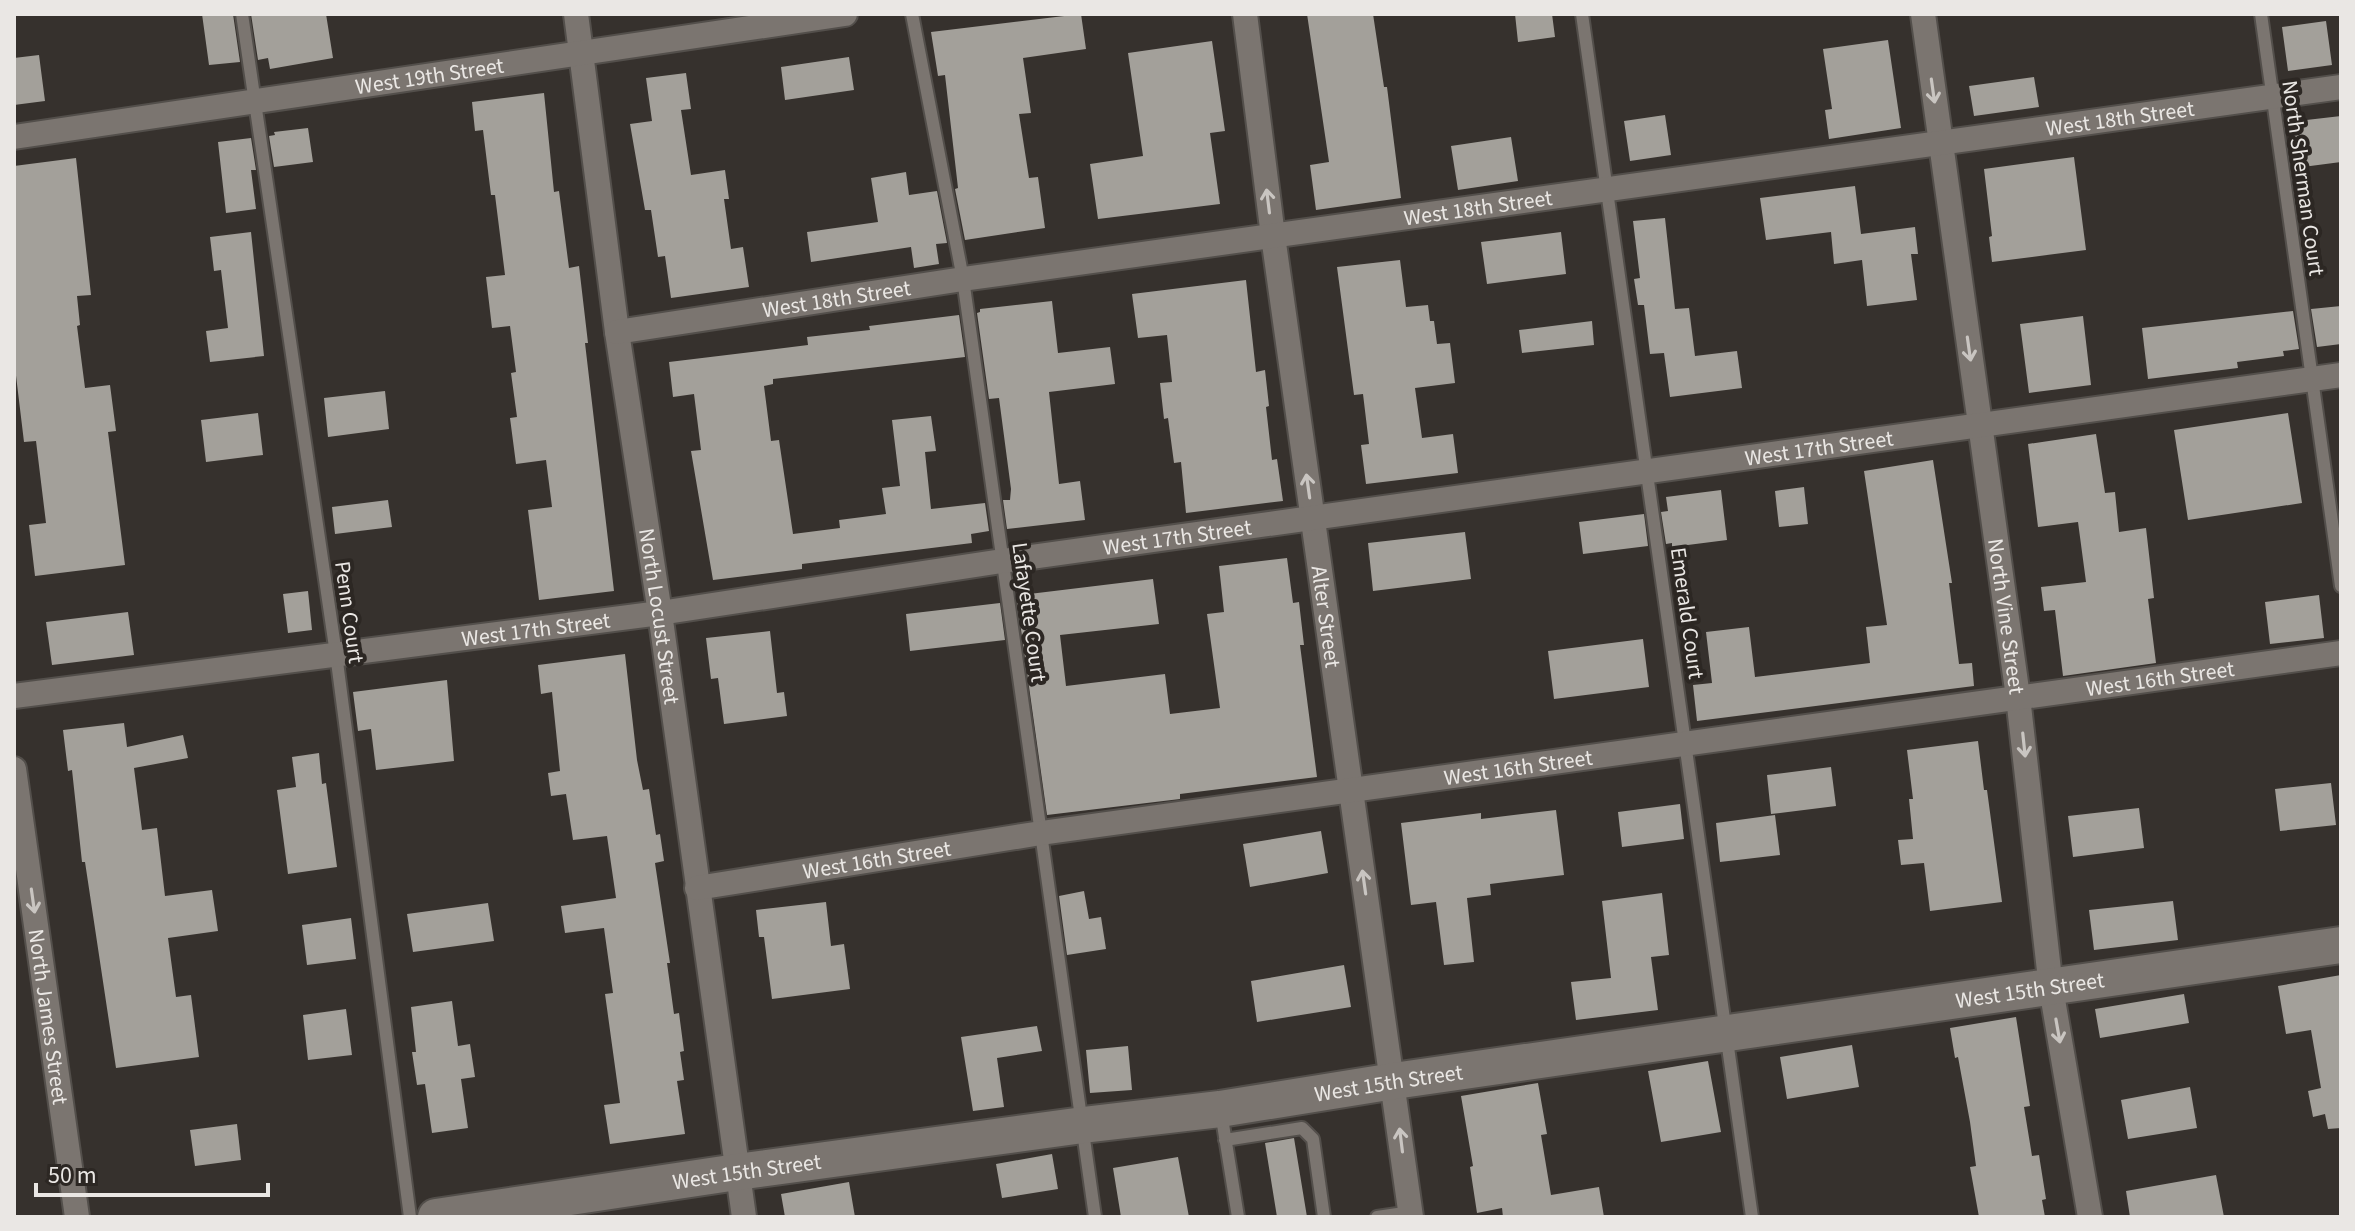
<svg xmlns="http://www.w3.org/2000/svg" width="2355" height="1231" viewBox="0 0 2355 1231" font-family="'Source Sans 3',sans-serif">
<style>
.building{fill:#a3a09a}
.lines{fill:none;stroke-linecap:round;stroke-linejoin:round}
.service-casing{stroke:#534f4b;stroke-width:16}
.minor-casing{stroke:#534f4b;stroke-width:28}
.secondary-casing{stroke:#534f4b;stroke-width:40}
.service{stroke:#7b7570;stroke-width:12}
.minor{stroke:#7b7570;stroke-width:24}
.secondary{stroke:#7b7570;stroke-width:36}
.oneway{stroke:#c9c5c1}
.labels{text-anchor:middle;stroke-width:8;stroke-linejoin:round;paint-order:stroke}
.street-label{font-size:22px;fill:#eae7e4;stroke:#2c2723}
</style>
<rect width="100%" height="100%" fill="#36312d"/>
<path class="building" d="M202 14H233L240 62 209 65Z
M251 14H326L333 58 270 69 268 58 258 60Z
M1081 14 1086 49 1023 58 1031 113 1019 114 1029 178 1038 177 1045 228 965 240 955 189 958 188 945 75 938 76 931 32Z
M1307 14H1373L1384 87H1387L1401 198 1316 210 1310 165 1329 162Z
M1515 14H1552L1555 37 1518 42Z
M2326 21 2332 65 2288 71 2282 27Z
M1888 40 1901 128 1829 139 1825 110 1832 109 1823 49Z
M1212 41 1225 131 1210 133 1220 204 1098 219 1090 164 1143 156 1128 53Z
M39 55 45 101 14 105V58Z
M849 57 854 90 785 100 781 67Z
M686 73 691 109 681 110 691 175 725 170 729 199H724L731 249 743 247 749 287 671 298 665 256 658 257 651 210H645L630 124 652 121 646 78Z
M2034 77 2039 107 1974 116 1969 86Z
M544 93 554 192 559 191 569 268 579 266 588 343H585L614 591 539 600 528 510 552 507 546 460 516 464 510 418 517 417 511 373 516 372 510 326 492 328 486 277 505 275 495 195H491L483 130 475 131 472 102Z
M1665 115 1671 155 1630 161 1624 121Z
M2341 116V162L2295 168 2289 122Z
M308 128 313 162 274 167 269 136 275 135 274 132Z
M1511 137 1518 181 1458 190 1451 146Z
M251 138 256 170H251L256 209 226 213 218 142Z
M2074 157 2086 250 1992 262 1989 237 1992 236 1984 169Z
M76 158 91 295 77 296 80 325 77 326 85 388 110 385 116 431 108 432 125 565 35 576 29 525 46 523 36 441 24 442 14 359V166Z
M906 172 909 195 937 191 947 243 936 244 939 264 914 268 911 247 811 262 807 232 878 222 871 178Z
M1855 186 1861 234 1915 227 1918 254H1911L1917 300 1867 306 1862 260 1834 264 1831 232 1766 240 1760 198Z
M1665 218 1675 309 1689 308 1695 356 1737 351 1742 388 1670 397 1664 353 1650 354 1644 305H1638L1634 279 1640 278 1633 221Z
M251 232 264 356 210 362 206 331 228 328 221 270 214 271 210 237Z
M1561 232 1566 274 1487 284 1481 242Z
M1400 260 1406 307 1428 305 1430 321H1434L1437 344 1450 343 1455 383 1415 388 1422 438 1453 434 1458 473 1366 484 1361 445 1369 444 1363 394 1354 395 1337 267Z
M1246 280 1256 372 1265 370 1269 406 1266 407 1272 460 1277 459 1283 501 1186 513 1181 462 1174 463 1168 418 1164 419 1160 383 1172 382 1167 335 1138 338 1132 294Z
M1052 301 1058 353 1110 347 1115 384 1049 392 1059 484 1080 481 1085 520 1007 529 1003 500H1010L1011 489 999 398 989 399 977 313 980 312V309Z
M2341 306V344L2317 347 2311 309Z
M2293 311 2299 349 2283 351 2284 356 2237 362 2238 368 2148 379 2142 328Z
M959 315 965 357 773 379V384L764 386 771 441 779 440 793 534 840 528 839 520 886 514 882 488 900 486 892 420 931 416 936 451 925 452 931 509 985 503 989 531 971 534 972 543 802 564V569L713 580 691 451 701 450 694 394 673 397 669 362 808 345 807 337 870 330 869 326Z
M2083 316 2091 385 2029 393 2020 324Z
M1592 321 1594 345 1522 353 1519 330Z
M385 391 389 429 328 437 324 398Z
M258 413 263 455 206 462 201 420Z
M2288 413 2302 503 2188 520 2174 430Z
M2096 434 2105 493 2115 492 2119 532 2146 528 2154 598 2148 599 2156 663 2063 676 2055 610 2044 611 2041 587 2086 582 2078 522 2038 527 2028 444Z
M1933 460 1952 583H1949L1959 664 1972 663 1974 686 1697 721 1693 685 1712 683 1706 632 1749 627 1755 677 1870 663 1866 627 1887 625 1864 471Z
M1804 487 1808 524 1779 527 1775 491Z
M1721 490 1727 540 1672 547V543L1666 544 1661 512 1668 511 1666 497Z
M388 500 392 527 335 534 332 507Z
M1644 514 1648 546 1583 554 1579 522Z
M1465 532 1471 579 1373 591 1368 543Z
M1287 558 1293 603 1299 602 1304 645H1300L1317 777 1180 794V799L1047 815 1017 601 1021 600V595L1153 579 1159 624 1060 635 1066 686 1165 674 1170 714 1220 708 1207 614 1224 612 1219 566Z
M308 591 312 630 288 633 283 594Z
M2319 595 2324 638 2270 644 2265 602Z
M1000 603 1005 640 910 651 906 614Z
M128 612 134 655 52 665 46 622Z
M770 631 777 693 784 692 787 716 724 724 718 678 711 679 706 638Z
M1643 639 1649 687 1554 699 1548 651Z
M625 654 637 760 643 790 649 789 656 835 660 834 664 861 655 863 670 963H667L674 1014 679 1013 684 1051 680 1052 684 1080 677 1081 685 1134 610 1144 604 1105 620 1103 605 994 613 993 604 928 565 933 561 906 616 898 607 836 573 840 566 794 551 796 548 773 560 771 552 692 541 694 538 665Z
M447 680 454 761 376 770 371 729 358 731 353 692Z
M124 723 127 747 183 735 188 758 134 768 142 830 157 828 165 896 212 890 218 931 168 938 176 997 191 995 199 1057 116 1068 85 862H82L72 770 68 771 63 730Z
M1978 741 1984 790H1987L2002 902 1930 911 1924 863 1901 865 1898 840 1913 839 1909 799H1913L1907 750Z
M319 753 322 784 326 783 337 867 288 874 277 790 296 787 292 757Z
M1831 767 1836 806 1771 814 1767 775Z
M2331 783 2336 825 2280 831 2275 789Z
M1680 804 1684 839 1622 847 1618 812Z
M2139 808 2144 848 2073 857 2068 816Z
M1556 810 1564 875 1490 884 1491 895 1467 898 1474 962 1444 965 1436 902 1411 905 1401 823 1481 813V819Z
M1775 815 1780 855 1720 862 1716 823Z
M1321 831 1328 873 1250 887 1243 844Z
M1084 891 1089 919 1101 917 1106 949 1067 955 1059 896Z
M1662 893 1669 955 1651 957 1658 1010 1576 1020 1571 982 1611 978 1602 901Z
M2173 901 2178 940 2094 950 2089 910Z
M826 902 831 946 844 944 850 989 772 999 764 937H759L756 910Z
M488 903 494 941 413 952 407 914Z
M351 918 356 959 307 965 302 925Z
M1344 965 1351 1007 1257 1022 1251 981Z
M2341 975V1128L2328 1129 2325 1114 2313 1117 2308 1091 2321 1088 2311 1030 2286 1034 2278 986Z
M2184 994 2189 1023 2100 1038 2095 1009Z
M452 1001 458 1046 470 1044 475 1077 461 1079 468 1128 432 1133 425 1084 417 1085 412 1052H416L411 1007Z
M346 1009 352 1055 308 1060 303 1015Z
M2016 1017 2030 1106 2024 1107 2032 1156 2039 1155 2046 1199 2042 1200 2045 1217H1979L1970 1167 1976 1166 1970 1122 1958 1057 1955 1058 1950 1028Z
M1037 1026 1042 1051 997 1058 1004 1107 973 1111 961 1037Z
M1852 1045 1859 1087 1787 1099 1780 1057Z
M1128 1046 1132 1090 1090 1093 1086 1050Z
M1708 1061 1721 1132 1661 1142 1648 1071Z
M1538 1083 1547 1134 1541 1135 1551 1195 1599 1187 1604 1217H1503L1502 1208 1477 1213 1470 1167 1473 1166 1461 1096Z
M2190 1087 2197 1128 2128 1139 2121 1100Z
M237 1124 241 1160 195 1166 190 1130Z
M1294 1138 1307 1217H1277L1265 1143Z
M1052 1154 1058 1189 1002 1198 996 1164Z
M1178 1157 1189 1217H1121L1113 1168Z
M2216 1175 2224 1217H2130L2126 1191Z
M849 1182 855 1217H785L781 1194Z"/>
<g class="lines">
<g class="service-casing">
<path id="service" d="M242 14 336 654 410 1217
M912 14 963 279 1095 1217
M1582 14 1752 1217
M2261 14 2341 586
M1221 1112 1238 1217
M1225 1140 1302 1128 1313 1139 1324 1217
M1377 1217 1411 1212"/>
</g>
<g class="minor-casing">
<g id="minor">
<path id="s1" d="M576 14 617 332 660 613 744 1217"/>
<path id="s2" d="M1245 14 1273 236 1411 1217"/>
<path id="s3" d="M1923 14 2018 697 2051 988 2090 1217"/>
<path id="s4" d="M14 137 845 14"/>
<path id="s5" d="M617 332 963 279 2341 87"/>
<path id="s6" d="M14 696 660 613 1002 561 2341 375"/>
<path id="s7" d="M14 769 77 1217"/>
<path id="s8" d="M697 888 1041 833 2341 653"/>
</g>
</g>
<g class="secondary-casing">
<g id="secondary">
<path id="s9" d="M436 1217 737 1172 1083 1125 1220 1109 1394 1081 2341 945"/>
</g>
</g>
<use href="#service" class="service"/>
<use href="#minor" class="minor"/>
<use href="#secondary" class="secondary"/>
</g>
<defs><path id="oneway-shaft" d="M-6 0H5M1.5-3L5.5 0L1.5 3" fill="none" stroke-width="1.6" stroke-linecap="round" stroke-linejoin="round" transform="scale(2)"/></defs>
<g class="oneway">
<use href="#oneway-shaft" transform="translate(1933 91) rotate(82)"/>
<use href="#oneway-shaft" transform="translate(1268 201) rotate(-97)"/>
<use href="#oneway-shaft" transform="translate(1969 349) rotate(82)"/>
<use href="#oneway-shaft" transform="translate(1308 486) rotate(-98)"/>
<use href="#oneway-shaft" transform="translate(2024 745) rotate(84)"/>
<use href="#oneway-shaft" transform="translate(1364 882) rotate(-98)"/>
<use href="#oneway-shaft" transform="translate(33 901) rotate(82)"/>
<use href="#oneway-shaft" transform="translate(2058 1031) rotate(80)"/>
<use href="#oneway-shaft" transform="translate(1401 1140) rotate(-97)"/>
</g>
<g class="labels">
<g class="street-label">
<text dy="8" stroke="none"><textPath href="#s4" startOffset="420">West 19th Street</textPath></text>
<text dy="8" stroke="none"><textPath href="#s5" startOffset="1518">West 18th Street</textPath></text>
<text transform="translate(2304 178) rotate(82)" y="8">North Sherman Court</text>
<text dy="8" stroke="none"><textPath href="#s5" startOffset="870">West 18th Street</textPath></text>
<text dy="8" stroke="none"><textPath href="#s5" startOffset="222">West 18th Street</textPath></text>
<text dy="8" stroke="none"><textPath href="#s6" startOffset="1822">West 17th Street</textPath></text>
<text dy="8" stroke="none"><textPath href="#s6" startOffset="1174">West 17th Street</textPath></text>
<text transform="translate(350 612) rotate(82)" y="8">Penn Court</text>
<text transform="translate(1030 612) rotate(82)" y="8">Lafayette Court</text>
<text transform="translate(1688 613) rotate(82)" y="8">Emerald Court</text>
<text dy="8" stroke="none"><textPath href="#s1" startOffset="608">North Locust Street</textPath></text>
<text dy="8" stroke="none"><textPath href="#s2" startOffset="608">Alter Street</textPath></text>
<text dy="8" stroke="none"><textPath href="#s3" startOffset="608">North Vine Street</textPath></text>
<text dy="8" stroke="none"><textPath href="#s6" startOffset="526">West 17th Street</textPath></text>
<text dy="8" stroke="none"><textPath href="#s8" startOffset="1478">West 16th Street</textPath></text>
<text dy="8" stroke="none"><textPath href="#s8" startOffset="830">West 16th Street</textPath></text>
<text dy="8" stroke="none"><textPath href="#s8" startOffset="182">West 16th Street</textPath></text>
<text dy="8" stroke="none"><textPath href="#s9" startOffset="1610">West 15th Street</textPath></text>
<text dy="8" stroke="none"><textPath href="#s7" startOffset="250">North James Street</textPath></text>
<text dy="8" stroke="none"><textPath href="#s9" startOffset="962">West 15th Street</textPath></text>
<text dy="8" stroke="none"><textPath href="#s9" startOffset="314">West 15th Street</textPath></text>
</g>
</g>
<rect width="2355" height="1231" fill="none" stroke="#eae7e4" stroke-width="32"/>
<path d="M36 1183v12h232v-12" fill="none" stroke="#eae7e4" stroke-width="4"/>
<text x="48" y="1183" font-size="24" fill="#eae7e4" stroke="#2c2723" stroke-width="6" paint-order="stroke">50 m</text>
</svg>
